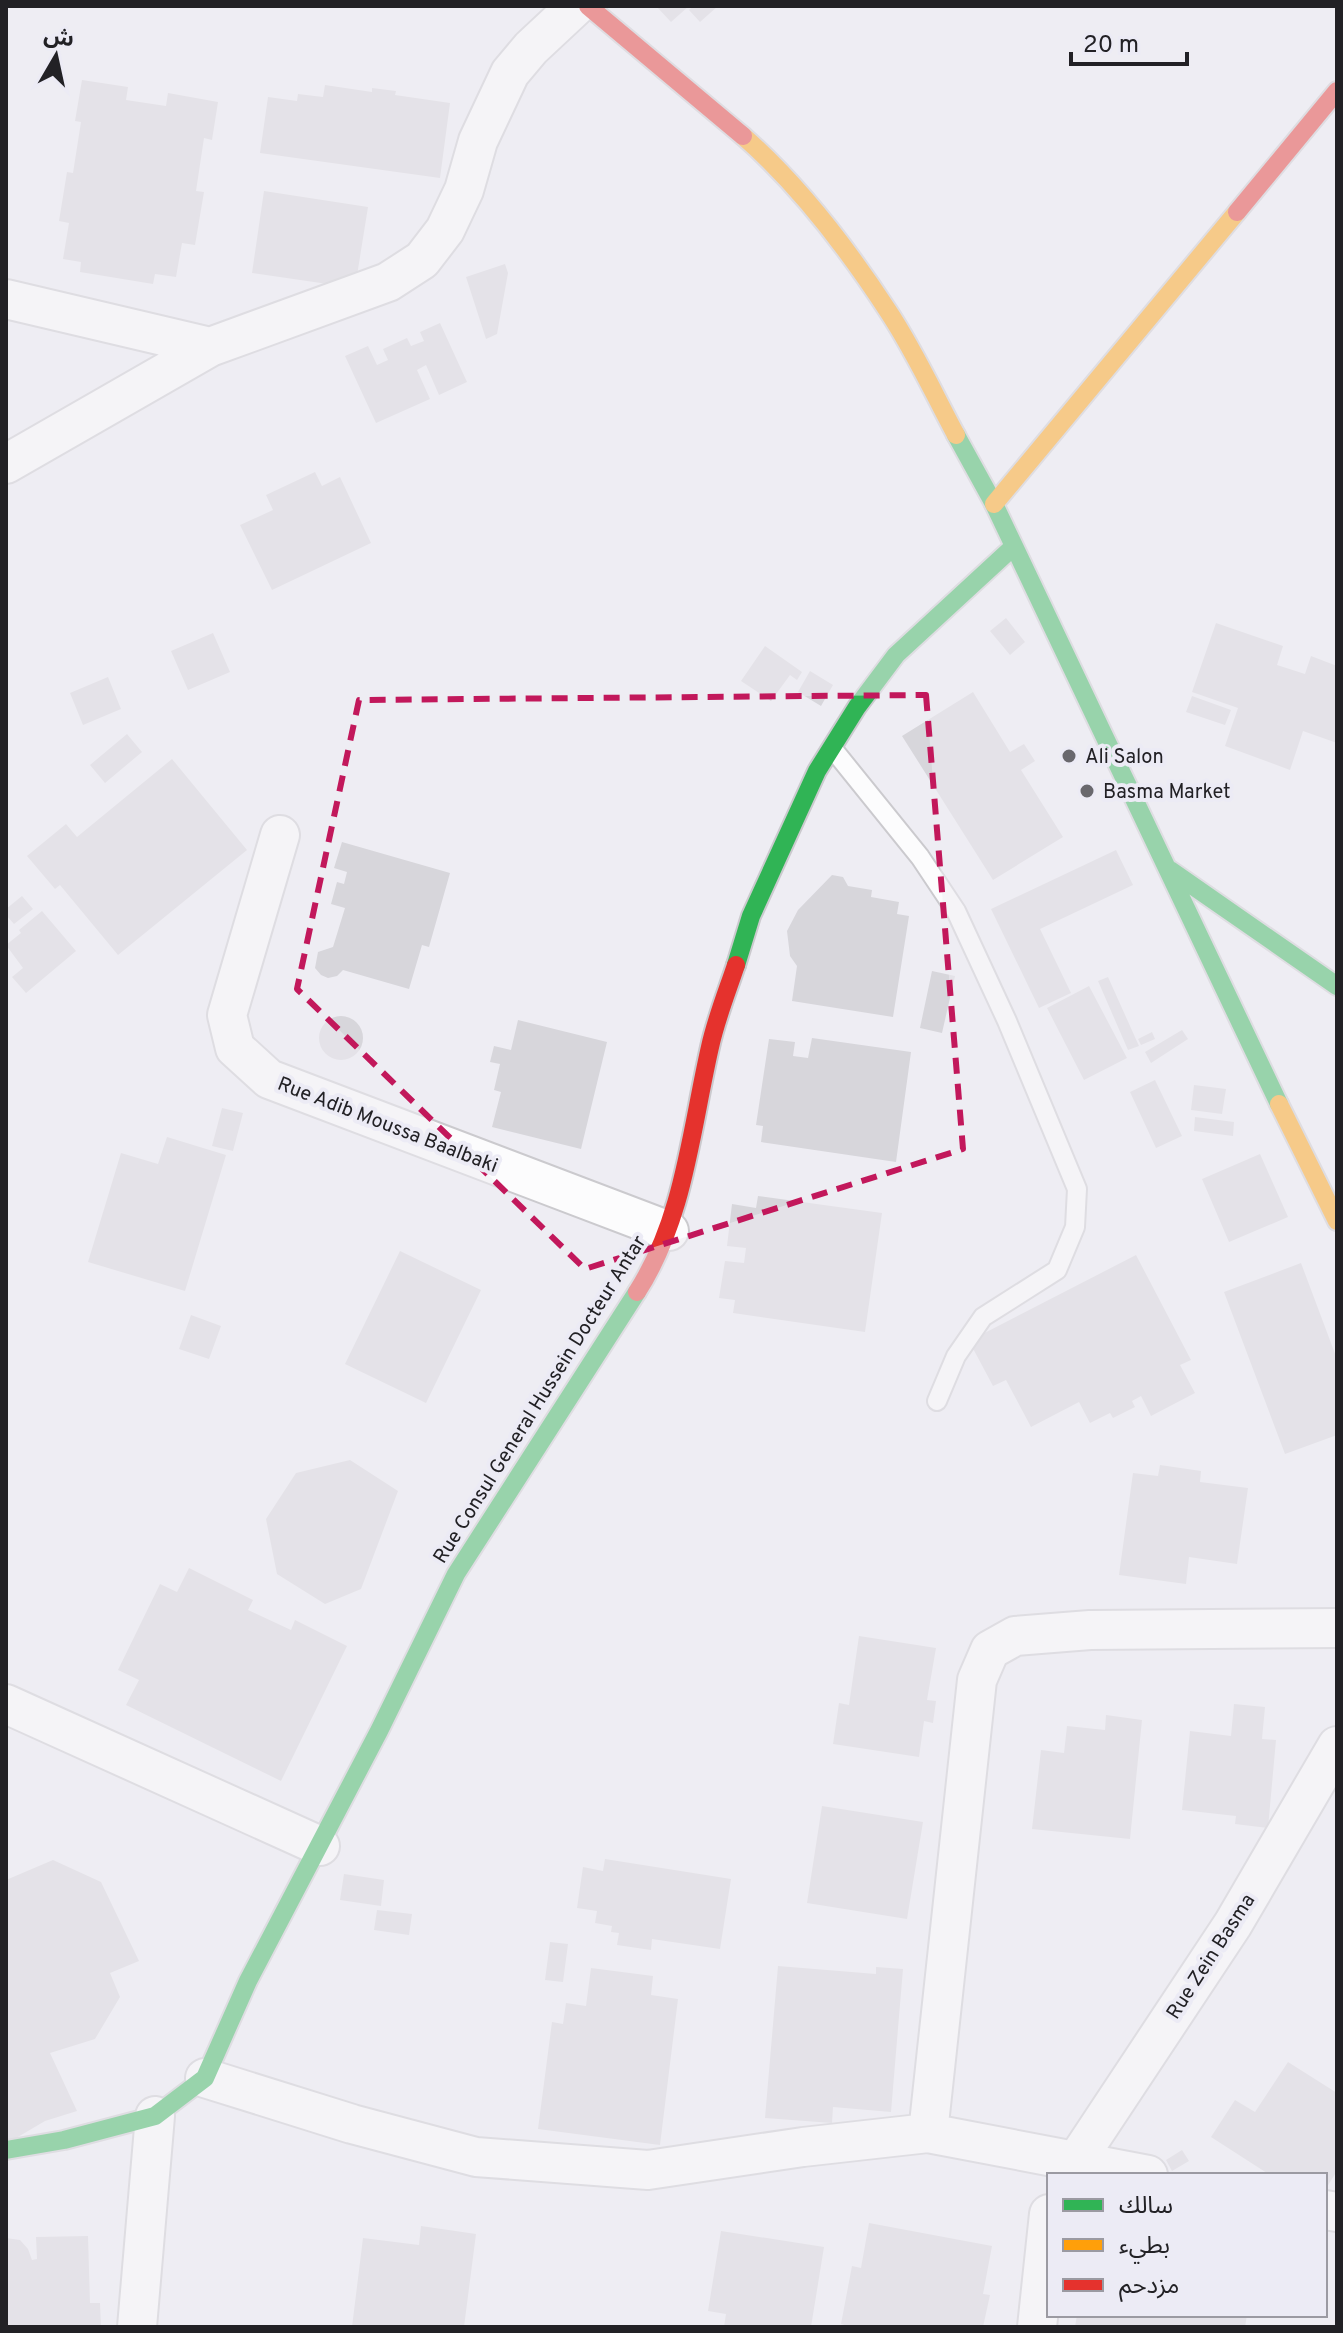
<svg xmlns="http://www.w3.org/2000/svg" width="1343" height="2333" viewBox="0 0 1343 2333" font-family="Overpass,'Noto Sans Arabic',sans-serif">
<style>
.building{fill:#d7d6db}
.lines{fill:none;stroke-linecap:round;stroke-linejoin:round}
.lane-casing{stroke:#cbcace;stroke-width:22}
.street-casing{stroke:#cbcace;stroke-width:42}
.fast-casing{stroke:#cbcace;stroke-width:22}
.slow-casing{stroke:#cbcace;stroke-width:22}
.jam-casing{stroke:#cbcace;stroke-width:22}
.lane{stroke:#fcfcfd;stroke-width:18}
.street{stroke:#fcfcfd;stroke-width:38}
.fast{stroke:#30b455;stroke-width:18}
.slow{stroke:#ff9f0a;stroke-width:18}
.jam{stroke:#e5322d;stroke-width:18}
.marked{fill:none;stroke:#c2185b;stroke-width:6;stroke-dasharray:16 10;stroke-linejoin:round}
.poi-dot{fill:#69686d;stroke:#ecebf5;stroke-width:3}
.labels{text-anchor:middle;stroke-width:8;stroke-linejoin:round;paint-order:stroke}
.poi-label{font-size:20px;fill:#222125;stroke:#ecebf5;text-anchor:start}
.street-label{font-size:20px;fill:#222125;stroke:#ecebf5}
</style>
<rect width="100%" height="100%" fill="#eeedf3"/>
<path class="building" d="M656 6H689L671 22Z
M693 6H718L700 22 689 10Z
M82 80 128 87 126 100 166 106 168 93 218 102 212 140 204 138 196 191 204 192 195 245 182 243 176 277 155 274 153 284 80 272 81 262 63 259 69 223 59 221 67 172 73 173 81 122 75 121Z
M325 85 372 92V88L396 91 395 95 450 103 440 178 260 153 268 97 297 101 298 94 323 97Z
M264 191 368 207 355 288 252 273Z
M505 264 508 273 497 334 486 339 466 277Z
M440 323 467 382 439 395 426 365 417 370 430 399 376 423 345 356 368 346 377 365 388 360 383 349 407 338 411 346 424 341 420 332Z
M315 472 322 486 340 477 371 543 272 590 240 525 273 510 266 495Z
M1006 618 1025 642 1010 655 990 631Z
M1216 623 1283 646 1277 665 1305 674 1311 656 1337 666V743L1303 731 1290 770 1225 746 1238 708 1192 692Z
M213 633 230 672 188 690 171 651Z
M765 646 802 672 797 680 790 675 771 701 741 681Z
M810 671 833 685 821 706 798 692Z
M108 677 121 709 83 725 70 693Z
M973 692 1010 752 1024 744 1035 761 1021 770 1063 837 993 880 902 736Z
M1192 696 1231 710 1225 725 1186 712Z
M127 734 142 752 105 783 90 765Z
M172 759 247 850 118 955 60 885 55 889 27 856 66 824 77 837Z
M342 842 450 873 429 947 422 945 409 989 343 970 337 976 328 978 321 975 315 968 318 952 333 947 345 908 331 904 337 882 344 884 347 872 334 868Z
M1116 850 1133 885 1040 929 1071 993 1039 1008 991 909Z
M832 875 843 877 848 886 872 890 871 897 899 902 897 914 909 916 893 1017 792 1001 797 966 790 956 787 931 798 910Z
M22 896 33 909 14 924 6 915V909Z
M42 911 76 951 26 993 12 977 23 968 6 945 21 933 19 930Z
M932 971 955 976 942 1033 920 1028Z
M1108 977 1139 1046 1128 1050 1098 981Z
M1089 986 1127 1058 1084 1080 1047 1008Z
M319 1038a22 22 0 1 1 44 0a22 22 0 1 1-44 0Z
M518 1020 607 1042 581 1149 492 1127 501 1092 494 1090 500 1064 490 1062 494 1046 511 1050Z
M1182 1030 1188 1039 1151 1063 1145 1052Z
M1152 1032 1155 1039 1141 1045 1138 1039Z
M812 1038 911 1052 896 1162 761 1142 763 1126 756 1125 769 1039 795 1042 793 1056 808 1058Z
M1155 1080 1182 1136 1156 1148 1130 1092Z
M1194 1085 1226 1089 1222 1114 1191 1110Z
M222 1108 243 1113 233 1151 212 1146Z
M1195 1117 1234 1122 1233 1136 1194 1131Z
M167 1137 226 1155 185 1291 88 1262 121 1153 158 1164Z
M1260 1154 1288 1217 1229 1242 1202 1179Z
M758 1196 882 1213 865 1332 733 1313 735 1300 719 1298 725 1261 744 1263 746 1248 727 1246 732 1204 756 1208Z
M400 1251 481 1290 426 1403 345 1364Z
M1136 1255 1191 1360 1180 1365 1195 1393 1151 1416 1141 1396 1132 1401 1135 1407 1113 1418 1110 1413 1090 1423 1079 1402 1031 1427 1006 1380 993 1386 969 1341Z
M1301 1263 1337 1359V1435L1285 1454 1224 1292Z
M191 1315 221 1326 209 1359 179 1349Z
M350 1460 398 1491 361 1589 325 1604 277 1574 266 1519 296 1473Z
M1160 1465 1201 1471 1200 1482 1248 1488 1237 1564 1189 1557 1186 1584 1119 1575 1133 1473 1158 1476Z
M189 1568 253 1600 248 1610 291 1630 295 1620 347 1646 281 1781 126 1705 139 1680 118 1670 160 1584 177 1592Z
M859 1636 936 1648 927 1700 936 1701 933 1723 924 1721 919 1757 833 1744 839 1703 849 1705Z
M1234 1704 1265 1707 1262 1739 1276 1740 1268 1828 1235 1824 1236 1816 1182 1810 1190 1731 1231 1736Z
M1106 1715 1142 1720 1130 1839 1032 1829 1041 1750 1064 1753 1067 1726 1105 1730Z
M822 1806 923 1822 907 1919 807 1903Z
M605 1859 731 1879 720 1949 652 1939 651 1950 617 1945 619 1933 611 1932 612 1926 595 1923 597 1911 577 1908 583 1867 603 1871Z
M53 1860 101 1882 139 1961 110 1973 120 1997 95 2039 50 2053 77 2111 45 2121 6 2144V1880Z
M344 1874 384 1880 381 1906 340 1900Z
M377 1910 412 1914 409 1935 374 1930Z
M550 1942 568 1944 563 1982 545 1980Z
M778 1966 876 1974V1967L903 1969 891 2112 833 2107 832 2123 765 2118Z
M591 1968 653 1976 651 1995 678 1999 660 2145 538 2129 552 2022 563 2024 566 2003 586 2006Z
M1288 2062 1337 2093V2171L1325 2190V2175H1270L1211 2137 1235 2100 1255 2112Z
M1182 2150 1189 2161 1172 2171 1166 2160Z
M869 2223 992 2246 983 2294 990 2295 983 2327H851L841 2324 852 2266 861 2268Z
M421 2226 476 2234 464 2327H352L363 2238 419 2245Z
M721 2231 824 2247 811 2327H724L726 2314 708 2311Z
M88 2236 90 2303H100L101 2327H6V2238L20 2240 28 2249 32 2260 37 2259 36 2237Z
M1077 2315H1247L1245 2327H1075Z"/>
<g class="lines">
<g class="lane-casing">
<path id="lane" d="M832 748 920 857 956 911 1007 1021 1077 1189 1075 1227 1057 1270 983 1317 956 1356 937 1401"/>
</g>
<g class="street-casing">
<path id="street" d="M6 299 210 347
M6 464 210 347 388 282 422 260 445 230 464 190 478 141 510 73 531 48 576 6
M280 835 227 1015 235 1048 269 1079 669 1231
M6 1704 320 1846
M205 2078 352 2124 476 2157 648 2170 803 2147 928 2133 1148 2175
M928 2133 977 1680 990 1650 1015 1636 1090 1630 1337 1628
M1076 2161 1233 1924 1337 1746
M1325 2210 1337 2212
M137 2327 155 2116
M1037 2327 1049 2214"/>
</g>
<g class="fast-casing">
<path id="fast" d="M956 435 994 504 1279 1104
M1170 870 1337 986
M736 965 751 916 817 771 857 707 896 655 1013 547
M6 2150 64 2140 155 2116 205 2078 248 1981 379 1731 456 1574 637 1292"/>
</g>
<g class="slow-casing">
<path id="slow" d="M743 136C800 186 847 248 888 311 914 350 934 394 956 435
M994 504 1237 212
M1279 1104 1337 1221"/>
</g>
<g class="jam-casing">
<path id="jam" d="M588 6 743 136
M1237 212 1337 91
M637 1292C684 1219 691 1130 710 1047 716 1019 727 992 736 965"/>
</g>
<use href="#lane" class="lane"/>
<use href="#street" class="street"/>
<use href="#fast" class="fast"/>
<use href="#slow" class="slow"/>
<use href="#jam" class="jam"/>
</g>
<path d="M0 0H1343V2333H0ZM926 695 963 1149 585 1269 297 989 359 700Z" fill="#eeedf3" fill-opacity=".55" fill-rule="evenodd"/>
<path class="marked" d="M926 695 963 1149 585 1269 297 989 359 700Z"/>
<g class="poi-dot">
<circle cx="1069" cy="756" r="8"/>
<circle cx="1087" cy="791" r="8"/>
</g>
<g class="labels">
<g class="poi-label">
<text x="1085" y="763">Ali Salon</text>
<text x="1103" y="798">Basma Market</text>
</g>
<g class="street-label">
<text transform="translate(388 1124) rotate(21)" y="7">Rue Adib Moussa Baalbaki</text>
<text transform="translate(539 1399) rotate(-58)" y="7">Rue Consul General Hussein Docteur Antar</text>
<text transform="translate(1210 1956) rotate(-57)" y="7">Rue Zein Basma</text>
</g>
</g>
<rect width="1343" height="2333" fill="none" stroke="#222125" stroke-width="16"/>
<rect x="1047" y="2173" width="280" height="144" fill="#ecebf5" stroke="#9b9aa2" stroke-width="2"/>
<rect x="1063" y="2199" width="40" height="12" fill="#30b455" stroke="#9b9aa2" stroke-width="2"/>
<text x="1119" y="2213" font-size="24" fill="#222125">سالك</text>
<rect x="1063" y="2239" width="40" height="12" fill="#ff9f0a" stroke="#9b9aa2" stroke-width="2"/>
<text x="1119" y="2253" font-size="24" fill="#222125">بطيء</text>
<rect x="1063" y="2279" width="40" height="12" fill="#e5322d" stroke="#9b9aa2" stroke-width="2"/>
<text x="1119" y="2293" font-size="24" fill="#222125">مزدحم</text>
<g transform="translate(56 56) rotate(9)" stroke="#ecebf5" stroke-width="6" paint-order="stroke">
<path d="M0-6L14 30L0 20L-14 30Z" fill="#222125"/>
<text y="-12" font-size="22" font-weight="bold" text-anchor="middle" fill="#222125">ش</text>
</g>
<path d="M1071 52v12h116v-12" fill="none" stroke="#222125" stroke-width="4"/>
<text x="1083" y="52" font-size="24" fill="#222125" stroke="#ecebf5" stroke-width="6" paint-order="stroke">20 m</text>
</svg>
